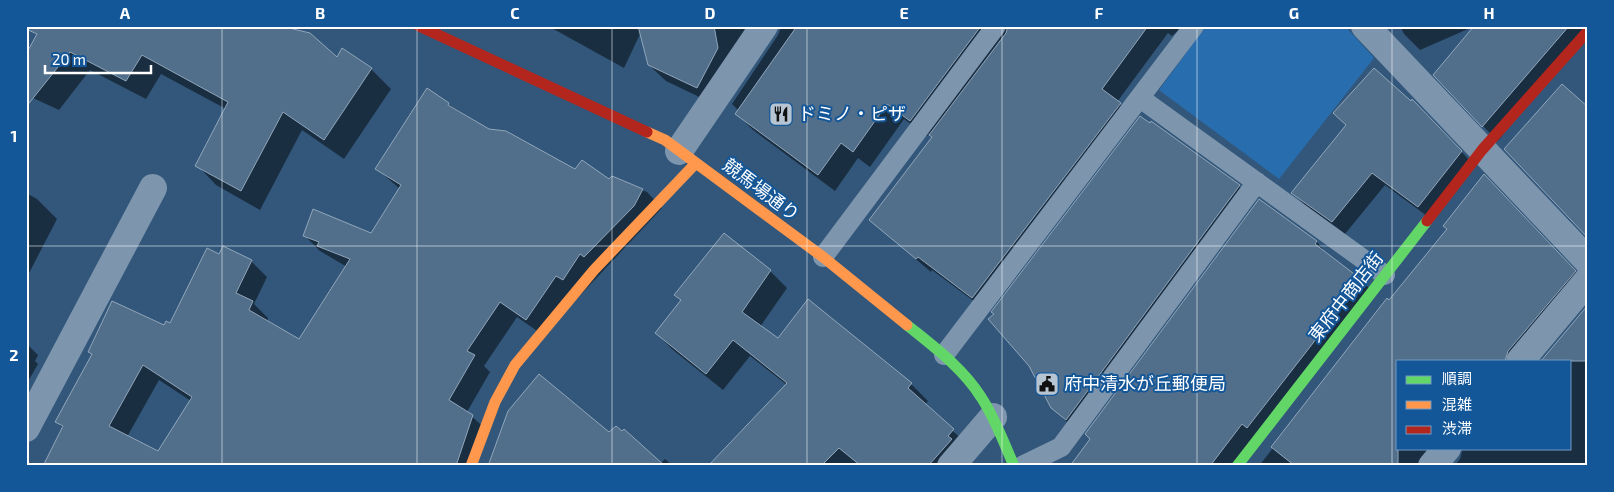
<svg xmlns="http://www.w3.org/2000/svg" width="1614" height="492" viewBox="0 0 1614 492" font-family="'Exo 2','Noto Sans JP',sans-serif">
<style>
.green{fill:#286eaf}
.shadow{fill:#0007;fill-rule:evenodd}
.building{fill:#516f8b;stroke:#91a6ba;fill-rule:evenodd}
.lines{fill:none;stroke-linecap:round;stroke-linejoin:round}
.lane{stroke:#7d95ad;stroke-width:20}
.street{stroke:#7d95ad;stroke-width:28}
.fast{stroke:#63d668;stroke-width:11}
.slow{stroke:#ff974d;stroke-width:11}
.jam{stroke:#b3261e;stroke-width:11}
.grid{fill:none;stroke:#fff;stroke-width:1;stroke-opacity:0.55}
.labels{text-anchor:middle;stroke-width:4;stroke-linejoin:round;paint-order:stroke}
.poi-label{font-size:18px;fill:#fff;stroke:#145799;text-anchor:start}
.street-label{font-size:18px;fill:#fff;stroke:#145799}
.neatline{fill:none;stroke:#fff;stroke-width:2}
.grid-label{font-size:16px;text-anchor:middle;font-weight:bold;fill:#fff}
</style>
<rect width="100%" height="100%" fill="#32577b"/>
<path class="green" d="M1206 26H1345L1374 58 1279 179 1159 90Z"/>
<path class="shadow" d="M43 26 337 59 343 50 371 69 391 89 344 159 302 130 260 210 216 185 197 165 226 109 161 74 146 99 90 70 59 110 33 98Z
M548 26H1183L1172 36 1168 33 1117 102 1134 118 987 311 932 270 931 272 870 220 933 138 929 133 927 136 904 119 870 167 858 158 835 191 753 130 737 114 739 111 732 104 778 35 781 27 774 28 718 106 666 81 649 65 641 32 624 68Z
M1400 26H1475L1420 50 1404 34Z
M1476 26H1588L1498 141 1483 126Z
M1411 102 1425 113 1473 164 1431 219 1385 185 1345 234 1305 205 1293 193 1348 126Z
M448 104 489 130 575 171 610 181 613 177 647 192 662 208 543 335 517 317 484 366 490 372 467 412 489 432 469 466H44L63 428 57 422 92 355 90 352 171 325 220 256 251 261 267 277 254 304 268 318 267 322 299 341 347 267 320 251 304 235H372L400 189 376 168ZM159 380 191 401 158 452 127 437Z
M1239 186 1254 200 1067 422 1052 407Z
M1497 189 1588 284 1525 361H1398V448H1454L1437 466H1259L1387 300 1389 302Z
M26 193 37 199 57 219 26 279Z
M1260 201 1317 242 1329 257 1361 280 1375 294 1242 466H1081Z
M770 271 787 288 760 327 778 340 911 384 928 401 925 405 970 447 960 466H710L787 385 750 356 723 390 673 350 656 333Z
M1588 307V466H1454L1460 459 1463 448H1570V361Z
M26 343 38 355 35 361 38 364 26 385Z
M509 412 609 434 661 463 665 459 673 466H488Z"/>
<path class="building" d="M26 26H289L293 29 310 33 337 57 342 48 372 68 324 140 283 112 241 191 195 166 228 102 142 55 126 81 70 52 26 107V54L37 34 26 29Z
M638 26H714L718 48 697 88 648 65Z
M797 26H981L910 121 887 104 853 152 841 143 818 175 735 114Z
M1008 26H1148L1102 89 1121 103 972 298 918 257 916 259 869 220 932 137 929 135 1006 33Z
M1474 26H1569L1482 127 1433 75Z
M1374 68 1411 101 1412 99 1462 151 1418 207 1372 173 1332 222 1291 193 1346 125 1333 113Z
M1562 84 1588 107V238L1504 149Z
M427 88 449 103 448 105 489 129 506 131 575 169 582 160 609 179 612 176 643 189 634 206 584 257 580 254 563 280 556 276 526 320 500 302 467 351 475 355 449 400 473 415 456 466H43L63 426 55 422 92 354 88 352 112 301 164 325 166 321 170 323 207 248 219 254 223 246 252 260 236 293 253 301 249 310 299 339 350 259 317 246 319 242 303 236 313 209 371 233 401 185 375 169ZM143 365 192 397 158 451 109 426Z
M1140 116 1150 123 1151 121 1240 185 1066 420 1051 408 1029 366 988 319 994 314 991 312Z
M1484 174 1576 271 1508 351 1505 361H1398V466H1295L1271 447 1387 298 1389 300 1447 229 1443 226Z
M1259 199 1317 241 1315 244 1362 280 1247 428 1242 424 1210 466H1070L1090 439 1085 434Z
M724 233 771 270 742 312 778 338 808 299 912 383 908 388 954 429 948 436 952 439 928 466H861L839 448 821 466H708L787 383 733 340 706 374 655 333 681 300 674 295Z
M1588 305V361H1541Z
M539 374 609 432 616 426 622 431 624 429 665 466H488L508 411Z"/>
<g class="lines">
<path class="lane" d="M1140 98 1385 275
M823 257 996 26
M944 355 1194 26
M1022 466 1061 447 1257 182"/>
<path class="street" d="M1365 26 1588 261
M679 151 764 26
M1520 361 1588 280
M26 428 153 188
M951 466 993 417
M1432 466 1447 448"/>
<path class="fast" d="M907 325C933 346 963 368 981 397 995 418 1004 443 1014 466
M1237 466 1427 221"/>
<path class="slow" d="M647 132 665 140 823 257 907 325
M471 466 495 402 515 365 594 270 696 163"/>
<path class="jam" d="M419 26 647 132
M1427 221 1482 150 1588 31"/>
</g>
<path class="grid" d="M222 26V466M417 26V466M612 26V466M807 26V466M1002 26V466M1197 26V466M1392 26V466M26 246H1588"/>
<defs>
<g id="restaurant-square" transform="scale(1.25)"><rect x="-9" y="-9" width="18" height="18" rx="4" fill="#b7c4d1" stroke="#145799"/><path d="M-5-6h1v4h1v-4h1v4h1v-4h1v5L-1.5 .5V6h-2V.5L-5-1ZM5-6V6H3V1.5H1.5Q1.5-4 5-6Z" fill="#111"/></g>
<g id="civic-square" transform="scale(1.25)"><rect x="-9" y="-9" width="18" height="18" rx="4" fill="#b7c4d1" stroke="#145799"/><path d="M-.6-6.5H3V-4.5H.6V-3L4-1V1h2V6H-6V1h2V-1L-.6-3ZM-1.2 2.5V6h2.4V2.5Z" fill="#111"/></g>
</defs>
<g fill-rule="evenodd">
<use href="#restaurant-square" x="781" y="114"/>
<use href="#civic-square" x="1047" y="384"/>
</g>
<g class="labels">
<g class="poi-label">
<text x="798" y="120">ドミノ・ピザ</text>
<text x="1064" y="390">府中清水が丘郵便局</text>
</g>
<g class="street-label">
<text transform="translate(761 190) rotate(37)" y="6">競馬場通り</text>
<text transform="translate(1346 297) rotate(-52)" y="6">東府中商店街</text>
</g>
</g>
<rect width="1614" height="492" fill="none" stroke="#145799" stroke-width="55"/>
<rect x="1396" y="360" width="175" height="90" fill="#145799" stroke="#729ac2"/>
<rect x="1406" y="376" width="25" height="8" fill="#63d668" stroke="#729ac2"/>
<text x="1442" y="384" font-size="15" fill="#ffffff">順調</text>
<rect x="1406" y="401" width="25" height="8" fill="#ff974d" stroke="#729ac2"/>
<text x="1442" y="410" font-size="15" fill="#ffffff">混雑</text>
<rect x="1406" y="426" width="25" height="8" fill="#b3261e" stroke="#729ac2"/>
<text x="1442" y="434" font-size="15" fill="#ffffff">渋滞</text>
<path d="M45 65v8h106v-8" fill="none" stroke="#ffffff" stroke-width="2.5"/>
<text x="52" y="65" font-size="15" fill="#ffffff" stroke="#145799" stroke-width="4" paint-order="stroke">20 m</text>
<rect x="28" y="28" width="1558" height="436" class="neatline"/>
<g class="grid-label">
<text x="125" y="19">A</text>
<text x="320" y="19">B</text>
<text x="515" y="19">C</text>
<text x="710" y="19">D</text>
<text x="904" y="19">E</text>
<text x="1099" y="19">F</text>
<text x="1294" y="19">G</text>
<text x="1489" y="19">H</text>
<text x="14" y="142">1</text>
<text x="14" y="361">2</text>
</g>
</svg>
